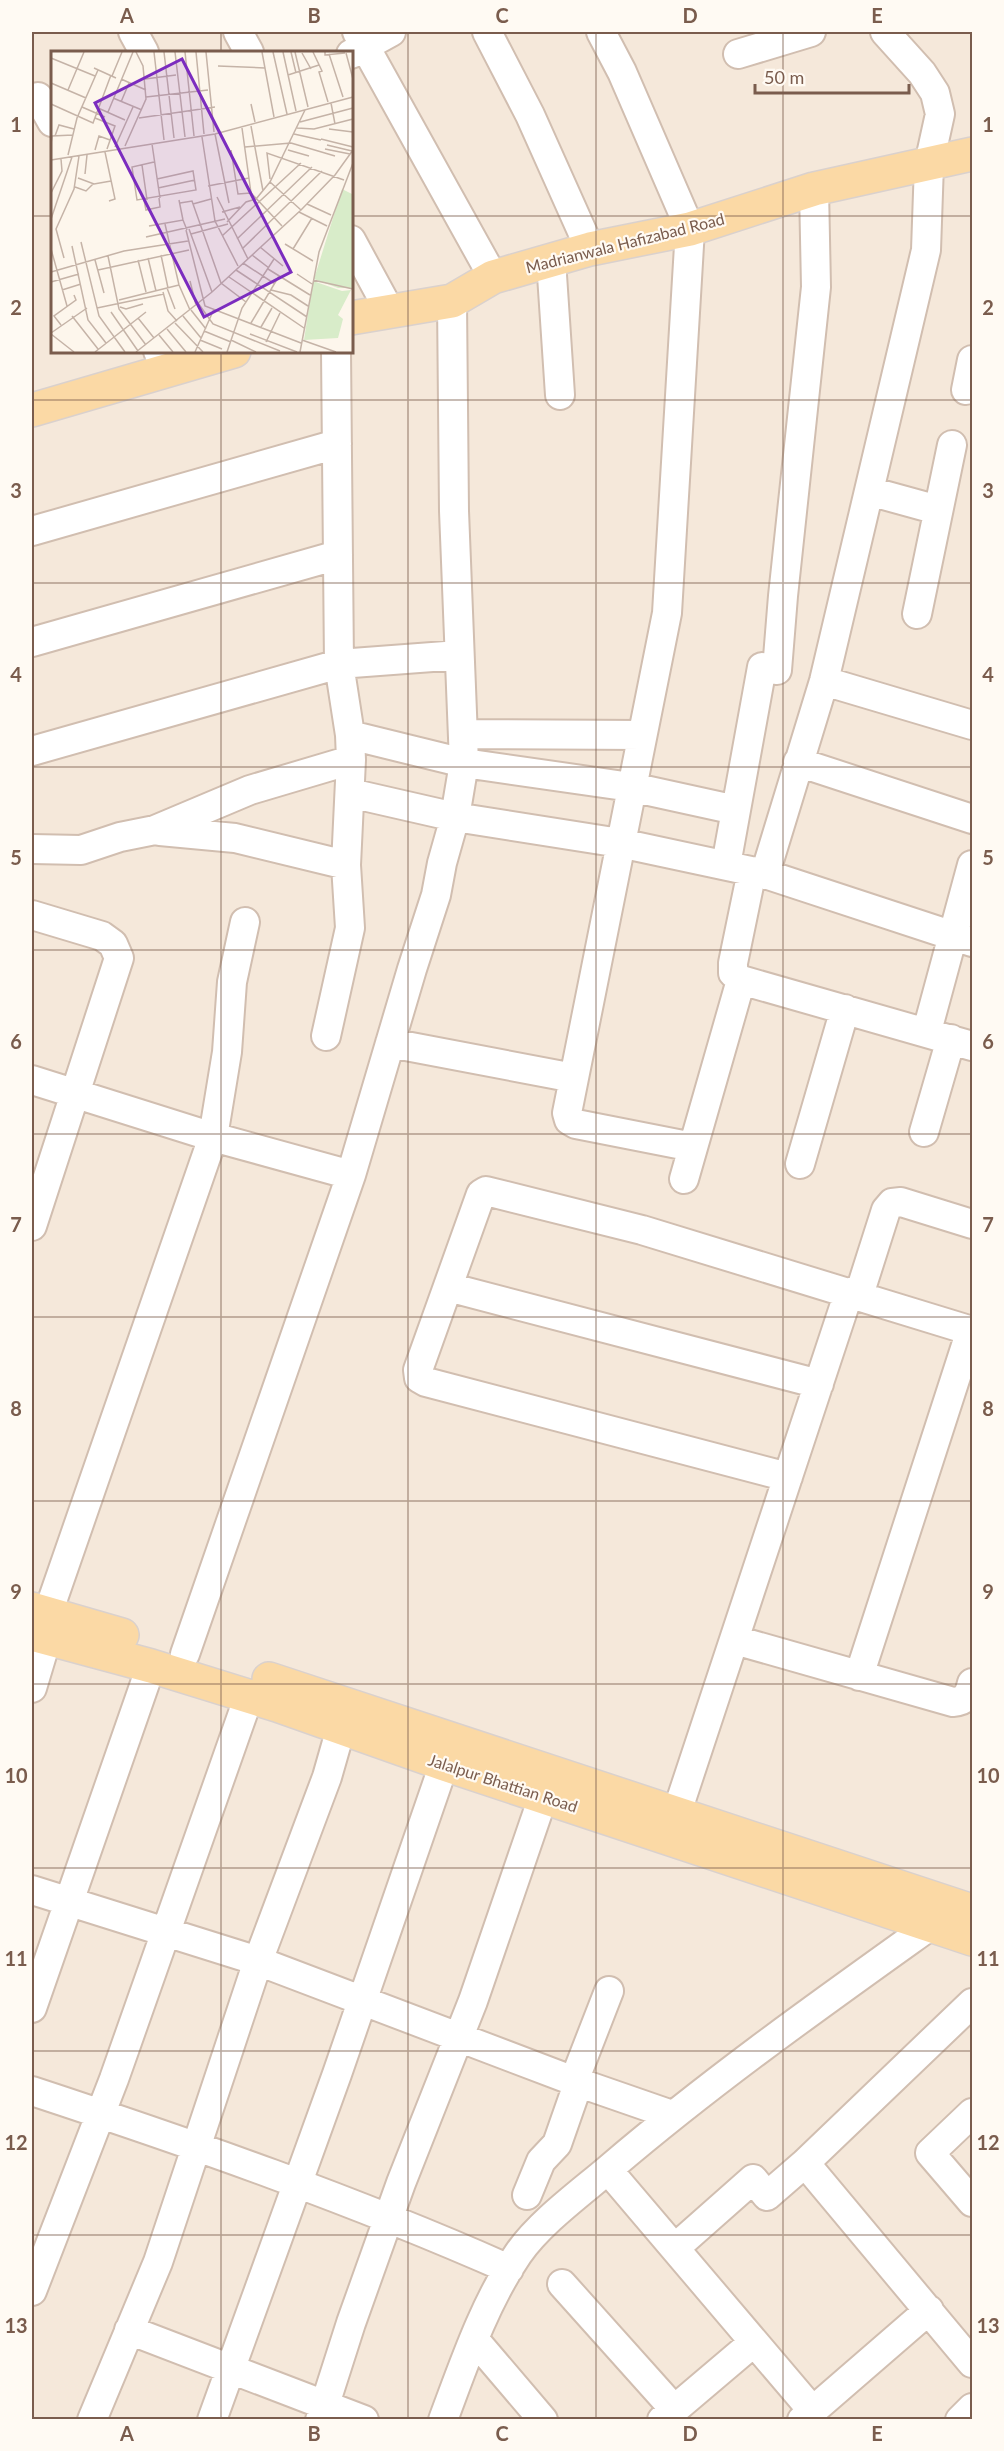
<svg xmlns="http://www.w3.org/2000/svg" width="1004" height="2451" viewBox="0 0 1004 2451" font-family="Lato,sans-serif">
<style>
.residential{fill:#f5e8da;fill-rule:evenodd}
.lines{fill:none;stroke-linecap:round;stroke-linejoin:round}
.minor-casing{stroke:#d1beb0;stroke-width:32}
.major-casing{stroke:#dad1cd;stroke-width:36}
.minor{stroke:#fff;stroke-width:28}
.major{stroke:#fbd9a5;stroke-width:33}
.grid{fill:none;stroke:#7a5c4d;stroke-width:1.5;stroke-opacity:0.55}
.labels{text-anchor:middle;stroke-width:4.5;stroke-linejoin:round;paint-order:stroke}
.street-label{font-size:16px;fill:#7a5c4d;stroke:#fffaf3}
.inset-road{fill:none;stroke:#c5b3a7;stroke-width:1.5}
.view{fill:#7b2cbf;fill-opacity:0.15;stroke:#7b2cbf;stroke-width:3}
.inset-edge{fill:none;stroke:#7a5c4d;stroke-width:3}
.neatline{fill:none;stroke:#7a5c4d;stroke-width:2}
.grid-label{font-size:20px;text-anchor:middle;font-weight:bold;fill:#7a5c4d}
</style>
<rect width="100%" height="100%" fill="#fdf6ec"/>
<path class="residential" d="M32 32H972V2419H32ZM52 52H351V351H52Z"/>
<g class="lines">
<g class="minor-casing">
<path id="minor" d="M133 32 144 52
M238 32 249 52
M357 32 493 277
M487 32 530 115 590 249
M601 32 622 72 690 229 667 613 567 1113 569 1120 576 1124 693 1147
M351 54 391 32
M738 54 811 32
M38 97 52 122
M351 240 389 310
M551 260 560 395
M158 351 166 370
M966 390 972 360
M869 491 938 510
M32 531 337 444
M917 614 952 445
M32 642 338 555
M824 681 972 725
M463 734 642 735
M350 735 464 763 631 787 736 810
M32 751 339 664 459 655
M798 762 972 819
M350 793 455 817 620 843 765 874 972 942
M160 831 235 838 346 865
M32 849 81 850 120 837 155 830 250 790 351 760
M726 865 762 667 777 670 783 596 816 287 814 189
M752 871 733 963V973L741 980 972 1046
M765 874 824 681 926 250 929 164 940 114 935 93 922 73 885 32
M32 915 102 936 113 944 119 958 32 1226
M927 1031 972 865
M326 1036 350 928 346 865 351 760 350 735 339 664 336 351
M390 1043 574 1078
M32 1080 213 1137 351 1175
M924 1132 951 1039
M800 1164 845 1009
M684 1179 741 980
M448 1287 819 1384
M859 1295 886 1210 892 1203 901 1202 972 1224
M788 1477 426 1382 419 1378 418 1370 481 1194 486 1191 642 1230 972 1331
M48 1613 213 1137 227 1052 232 982 245 922
M735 1640 953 1702C966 1701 969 1695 972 1683
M185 1654 351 1175 412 969 436 895 442 863 455 817 464 763 454 511 452 301
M859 1676 971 1330
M32 1688 47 1638
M676 1815 849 1292
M32 1890 258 1961 574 2081 672 2115
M32 2008 151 1666
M574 2081 609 1991
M32 2091C193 2144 353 2200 509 2269
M972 2113 930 2153 972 2202
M805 2163 972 2363
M608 2170 812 2410
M527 2195 541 2161 557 2144 579 2081
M675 2248 753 2179 767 2196 805 2163 972 2003
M562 2284 674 2409
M32 2291 114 2079 249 1696
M129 2330 364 2420
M474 2339 543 2420
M92 2420 158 2262 258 1961 327 1777 341 1728
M212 2420 337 2074 444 1764
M320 2420 351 2323 401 2183 473 2001 543 1797
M443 2420C464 2364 484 2304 518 2254 540 2222 582 2192 611 2167 713 2080 822 2003 931 1925
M662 2420 754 2342
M802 2420 929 2310
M960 2420 972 2408"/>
</g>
<g class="major-casing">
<path id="major" d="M351 318 452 301 493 277 590 249 690 229 814 189 972 154
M32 410 234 351
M32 1609 122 1635
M32 1634 151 1666 277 1705 444 1764 972 1939
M269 1679 972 1911"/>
</g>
<use href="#minor" class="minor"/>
<use href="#major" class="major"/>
</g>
<path class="grid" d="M221 32V52M408 32V2420M596 32V2420M783 32V2420M32 216H52M351 216H972M221 351V2420M32 400H972M32 583H972M32 767H972M32 950H972M32 1134H972M32 1317H972M32 1501H972M32 1684H972M32 1868H972M32 2051H972M32 2235H972"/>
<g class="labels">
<g class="street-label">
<text transform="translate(625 243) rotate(-14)" y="6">Madrianwala Hafizabad Road</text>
<text transform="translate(503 1783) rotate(18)" y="6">Jalalpur Bhattian Road</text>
</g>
</g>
<g transform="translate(51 51)">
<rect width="302" height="302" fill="#fdf6ec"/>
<path d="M291 138 301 143V237H287L263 228ZM262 230 291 240 300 239 287 264 292 268 287 287 253 289Z" fill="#d8ecc9"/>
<path class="inset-road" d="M103 1 113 89M113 1 123 87M124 1 134 86M134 1 143 85M145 1 153 83M155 1 163 81M211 1 223 66M222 1 236 63M232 1 245 60M240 1 245 22M244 1 257 56M262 1 271 20 268 21 277 51M274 1V4L294 2M251 2 260 18M295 2 302 28M278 3 292 46M0 7 44 25M167 15 214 17M43 17 65 27M237 24 268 14M61 25 71 1M70 28 95 39M94 28 125 24M0 32 35 47M17 39 33 1M95 46 157 39M62 47 91 59M70 51 78 32M280 52 284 73M0 53 42 72 60 24M200 53 204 71M31 56 54 66M47 57 74 69M57 61 82 1M44 67 64 75 56 98M88 67 164 56M249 71 302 57M200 75 212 140M191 77 200 142 231 175M246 77 263 78 302 68M278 78 302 81M164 83 178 152M243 83 270 89M4 85 8 74 23 78M151 86 164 170 187 215M270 88 302 96M240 92 284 105M0 93 1 85 22 84M101 93 109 147M276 94 301 100M74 95 95 48 92 15 85 1M64 96 82 56M194 96 240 92M274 98 299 103M44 99 48 85 59 89M180 99 187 143 200 142M237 99 258 105M54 101 64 148 58 150M17 104 26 67 47 19M0 109 164 83 302 46M103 111 81 116 86 149 145 139 142 120 106 128M91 114 96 149M34 123 36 104M27 127 43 133 60 130M219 128 216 102 293 129M219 131 250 159M157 135 198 127M24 136 35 140 42 133M107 137 144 129M0 142 11 120 10 108M166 146 197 208M93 149 95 159 109 156 108 147M128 149 132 169M129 152 141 150 170 232 195 251M142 153 160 148M256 153 280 164M171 161 189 156M248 161 276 175M0 168 21 106M176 171 195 151 205 148 219 131 254 59M114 173 128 234 139 259M98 175 132 169 136 179M138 178 161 241M135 179 154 255 250 292M140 183 177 173M171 185 250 112M95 186 174 168M186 188 261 116M30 191 48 265 74 301M234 193 262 210M21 195 37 269 55 292M209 196 232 215M0 198 16 255M191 198 271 120M242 198 261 167M110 204 117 237M201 204 218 217M57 205 68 258 95 294M13 207 5 178 23 138 28 105M97 207 105 240M44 209 53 242M87 209 95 241M192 212 224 233M217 218 259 244M47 219 138 199M185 219 256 266M0 221 73 200 137 190M246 223 261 233M178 226 253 277M262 229 302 238M139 230 145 254M0 231 28 223M116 237 124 258M11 239 30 233M220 239 240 244 257 255M112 241 117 260 126 270M68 249 128 234M147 252 162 273 229 300M69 256 75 258 92 253M46 257 113 243M140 259 155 278M60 261 87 300M21 265 47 298M132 265 150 287M87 267 103 287M124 272 152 301M200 272 228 225M10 274 3 265 25 249 23 244M210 276 221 257M116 278 135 301M153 280 180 291M0 282 36 257M0 283 23 301M199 283 246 301M108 284 122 301M149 289 171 298M180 289 205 301M251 289 285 301M215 291 229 262M44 301 95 261M85 301 161 241 250 159 284 124 302 99M144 301 163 258M176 301 191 257 223 208M249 301 268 201 302 112"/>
<path class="view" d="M131 8 240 221 153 266 44 52Z"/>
<rect width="302" height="302" class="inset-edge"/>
</g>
<rect width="1004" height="2451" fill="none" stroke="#fffaf3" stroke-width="66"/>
<path d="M755 84v9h154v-9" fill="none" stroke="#7a5c4d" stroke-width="3"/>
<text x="764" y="84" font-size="18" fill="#7a5c4d" stroke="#fffaf3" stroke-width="4.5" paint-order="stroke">50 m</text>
<rect x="33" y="33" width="938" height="2385" class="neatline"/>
<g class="grid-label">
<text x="127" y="23">A</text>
<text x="314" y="23">B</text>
<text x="502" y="23">C</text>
<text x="690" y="23">D</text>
<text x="877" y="23">E</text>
<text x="16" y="132">1</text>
<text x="988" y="132">1</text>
<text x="16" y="315">2</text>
<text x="988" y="315">2</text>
<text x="16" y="498">3</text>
<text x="988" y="498">3</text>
<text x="16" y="682">4</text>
<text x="988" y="682">4</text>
<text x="16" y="865">5</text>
<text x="988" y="865">5</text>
<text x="16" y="1049">6</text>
<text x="988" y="1049">6</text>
<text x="16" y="1232">7</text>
<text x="988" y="1232">7</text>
<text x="16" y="1416">8</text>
<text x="988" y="1416">8</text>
<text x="16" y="1599">9</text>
<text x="988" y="1599">9</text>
<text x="16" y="1783">10</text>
<text x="988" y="1783">10</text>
<text x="16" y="1966">11</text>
<text x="988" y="1966">11</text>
<text x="16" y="2150">12</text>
<text x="988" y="2150">12</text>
<text x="16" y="2333">13</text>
<text x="988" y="2333">13</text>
<text x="127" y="2441">A</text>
<text x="314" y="2441">B</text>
<text x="502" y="2441">C</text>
<text x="690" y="2441">D</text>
<text x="877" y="2441">E</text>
</g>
</svg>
